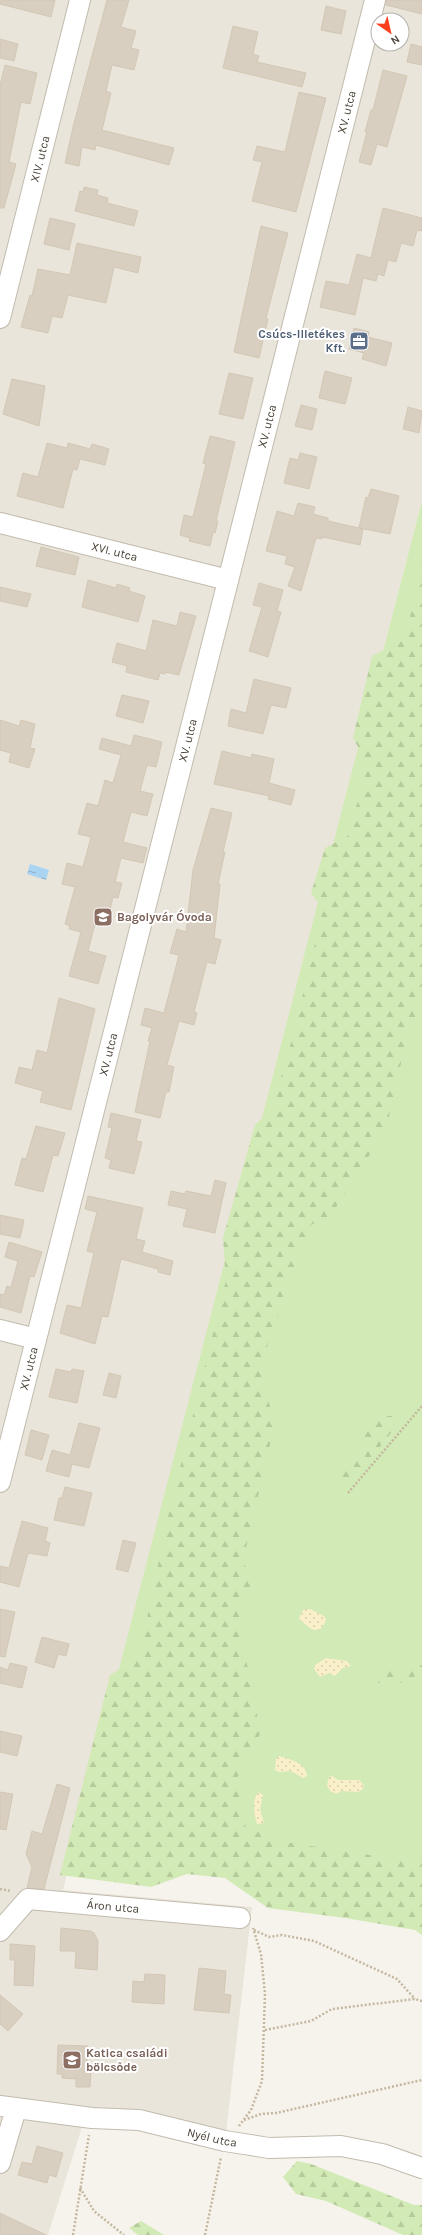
<svg xmlns="http://www.w3.org/2000/svg" width="422" height="2235" viewBox="0 0 422 2235" font-family="Karla,sans-serif">
<style>
.residential{fill:#eae5da;fill-rule:evenodd}
.green{fill:#d2eab5}
.forest{fill:url(#forest-firs)}
.sand{fill:url(#sand-dots)}
.water{fill:url(#water-ripples)}
.building{fill:#d8cfc1;stroke:#d3c7b4}
.lines{fill:none;stroke-linecap:round;stroke-linejoin:round}
.minor-casing{stroke:#c2bbae;stroke-width:22}
.path{stroke:#c4b79f;stroke-width:2.5;stroke-dasharray:2 2;stroke-linecap:butt}
.minor{stroke:#fff;stroke-width:20}
.labels{text-anchor:middle;stroke-width:4;stroke-linejoin:round;paint-order:stroke}
.street-label{font-size:12px;fill:#4b4439;stroke:#fff}
.service-label{font-size:12px;font-weight:bold;fill:#4e5e75;stroke:#fff;text-anchor:end}
.education-label{font-size:12px;font-weight:bold;fill:#785e54;stroke:#fff;text-anchor:start}
</style>
<defs>
<pattern id="forest-firs" width="22" height="20" patternUnits="userSpaceOnUse"><rect width="22" height="20" fill="#d2eab5"/><path d="M5 1l3.5 6h-7zM16 11l3.5 6h-7z" fill="#b6ca9c"/></pattern>
<pattern id="sand-dots" width="8" height="8" patternUnits="userSpaceOnUse"><rect width="8" height="8" fill="#f9efc9"/><path d="M2 2h.1M6 6h.1" fill="none" stroke="#d7cead" stroke-width="1.8" stroke-linecap="round"/></pattern>
<pattern id="water-ripples" width="26" height="14" patternUnits="userSpaceOnUse"><rect width="26" height="14" fill="#a9d4f2"/><path d="M2 4q2-2 4 0t4 0M15 11q2-2 4 0t4 0" fill="none" stroke="#8caec5"/></pattern>
</defs>
<rect width="100%" height="100%" fill="#f6f3ec"/>
<path class="residential" d="M0 0H422V501L63 1890 252 1907 225 2141 157 2123 82 2127 48 2235H0ZM378 20H402V44H378Z"/>
<path class="green" d="M422 501V1890L70 1858Z"/>
<path class="forest" d="M422 565V999L407 1037 386 1129 331 1215 311 1225 300 1250 261 1364 274 1427 243 1561 252 1582 239 1620 242 1646 251 1679 260 1734 236 1780 247 1833 264 1832 272 1840 422 1863V1935L415 1930 345 1918 268 1908 225 1878 187 1874 151 1887 60 1875 110 1675 143 1655 145 1628 168 1517 226 1280 223 1238 255 1125 272 1109 293 1036 323 909 311 893 325 848 348 836 368 764 353 738 372 656 405 639Z
M380 1416H392L397 1425 359 1474 347 1483 341 1476 361 1452 365 1436 374 1419Z
M422 1665V1673L400 1683H374L373 1675 385 1669Z
M297 2161 311 2164 414 2205H422V2235H403L326 2201 296 2194 283 2177Z
M141 2221 164 2235H138L129 2228Z"/>
<path class="sand" d="M310 1609 324 1616 326 1620C319 1638 308 1628 299 1618L303 1610Z
M326 1658 347 1661 351 1666 343 1668 335 1676 329 1673 320 1677 314 1669 315 1665Z
M279 1756C289 1759 307 1763 307 1776L303 1778 291 1771 279 1772 275 1770 276 1759Z
M332 1776 338 1780H359L364 1785 363 1789 358 1792 341 1791 337 1794 330 1791 327 1785 329 1777Z
M258 1792 263 1795 260 1809 264 1823 257 1824C254 1814 252 1801 258 1792Z"/>
<path class="water" d="M30 864 49 870 46 880 27 874Z"/>
<path class="building" d="M1 0H55L51 17 0 4Z
M107 0H129L121 27 136 31 131 48 139 50 134 70 112 65 106 91 111 93 102 130 174 148 169 165 96 145 95 150 82 147 79 166 65 163 74 123Z
M386 0H422V14L386 5Z
M326 6 346 11 341 34 321 30Z
M233 26 258 32 253 54 259 56 257 62 306 73 302 87 223 68Z
M0 39 18 44 14 61 0 58Z
M411 44 422 47V65L407 62Z
M5 65 37 73 30 104 21 102 9 162 16 164 4 208H0V85Z
M383 70 407 76 387 147 377 144 371 165 359 162 367 132H365L371 110H373Z
M299 92 326 98 296 212 252 201 262 162 253 160 257 146 285 152Z
M84 187 98 190 97 195 108 198 107 203 138 211 134 226 75 211 80 191 83 192Z
M383 208 422 218V231L417 230 413 246 401 243 396 262 388 260 384 276 378 274 376 281 363 278 355 315 320 307 326 281 349 285 357 254 371 258Z
M50 218 75 224 69 250 44 244Z
M261 226 288 233 266 318 268 319 259 358 234 352Z
M77 243 141 257 138 273 114 267 106 303 68 295 62 318 52 316 48 333 21 327 30 295 32 296 38 269 70 275Z
M354 328 369 332 368 337 392 343 386 366 362 359 364 353 349 349Z
M325 371 352 378 345 404 319 398Z
M229 373 253 378 243 419 219 414Z
M12 379 45 386 39 426 3 414Z
M301 405 317 409 312 430 295 426Z
M408 407 422 411 419 433 403 429Z
M210 436 235 442 216 521H218L215 533 213 532 210 546 189 541 190 538 180 535 184 515 193 517 206 464 203 463Z
M47 443 67 448 68 443 90 449 92 444 109 449 105 465 80 459 77 470 73 469 63 508 17 496 23 473 38 477Z
M300 453 317 457 309 489 284 483 290 458 298 460Z
M371 489 399 496 390 534 359 528 366 497 368 498Z
M298 503 315 507 313 514 328 518V521L363 529 360 545 323 537 322 539 316 538 301 591 288 586 295 567 285 564 287 556 266 551 277 511 294 516Z
M41 547 79 557 75 575 36 566Z
M88 580 116 588 117 584 130 588 129 591 145 596 138 622 82 607Z
M259 583 283 590 277 611 281 612 268 657 249 651 262 607 253 605Z
M0 587 31 594 27 607 0 601Z
M180 612 196 616 179 675 165 672V674L160 673 158 680 126 672 127 666 112 662 117 643 146 651 153 620 177 626Z
M254 679 291 688 286 708 271 705 263 734 228 726 231 709 246 713Z
M122 695 149 701 143 723 116 716Z
M0 720 19 726 21 720 35 724 30 748 35 749 29 768 9 762 11 753 0 750Z
M134 735 162 742 156 767 147 765 140 791 153 794 147 816 131 812 123 842 147 848 143 863 121 858 115 882 122 883 118 898 113 897 107 923 96 920 88 951 106 956 98 984 69 976 81 932 69 929 70 926 65 924 75 887 62 884 67 863 83 867 91 837 78 834 87 803 98 806 105 780 113 783 121 755 99 749 102 738 131 746Z
M222 751 251 758 252 754 274 759 269 783 295 790 291 805 268 799 269 796 214 784Z
M211 808 232 813 223 852H225L218 884H220L214 938 221 940 215 964 207 962 194 1012 197 1013 194 1025 179 1021 167 1065 174 1067 169 1092H166L160 1118 135 1112 150 1041H148L152 1028 141 1025 145 1008 164 1013 179 955 170 953 177 929 186 932 193 870Z
M59 998 95 1009 71 1110 40 1102 43 1091 15 1083 19 1067 32 1070 37 1050 47 1053Z
M111 1113 141 1120 136 1141 142 1142 134 1174 109 1168 111 1160 105 1158 112 1128 108 1127Z
M36 1126 65 1133 58 1156 53 1155 43 1192 15 1185 22 1158 26 1159Z
M215 1180 226 1183 215 1233 183 1226 187 1209 168 1205 171 1191 185 1194 186 1191 211 1196Z
M88 1196 143 1208 136 1239 145 1241 142 1252 173 1261 170 1275 158 1272V1269L121 1259 108 1317 102 1316 95 1344 60 1333 67 1305 81 1308 94 1253 87 1251 97 1212 85 1209Z
M0 1215 24 1220 20 1238 0 1234Z
M9 1242 42 1252 34 1277 30 1276 21 1313 0 1307V1294L4 1295 7 1286 11 1287 18 1261 5 1257Z
M56 1369 71 1372 72 1369 84 1371 77 1403 49 1397Z
M109 1373 121 1376 116 1398 103 1395Z
M79 1423 100 1428 89 1468 72 1464 69 1477 46 1471 52 1450 70 1455Z
M31 1430 49 1435 42 1460 25 1455Z
M65 1487 92 1493 84 1526 54 1520 59 1498H62Z
M22 1521 48 1528 45 1541 50 1543 47 1556 28 1553 19 1587 0 1582V1566L9 1568Z
M123 1540 136 1543 128 1572 116 1569Z
M0 1609 15 1612 5 1657 0 1656Z
M42 1637 69 1644 66 1656 58 1654 54 1668 35 1662Z
M10 1663 27 1667 22 1688 0 1683V1667L8 1670Z
M0 1731 22 1736 17 1756 0 1752Z
M57 1784 70 1788 44 1889 27 1888 32 1867 26 1854 32 1831 42 1834Z
M0 1792 13 1794 6 1830 0 1829Z
M61 1928 90 1931 94 1933 98 1941 97 1970 75 1968 76 1951H60Z
M10 1944 35 1946 33 1986 14 1985 15 1960H10Z
M199 1968 226 1971 224 1994 231 1995 229 2013 194 2010Z
M145 1974 165 1975 164 2004 132 2002 133 1981 144 1982Z
M0 1995 23 2014 8 2031 0 2024Z
M58 2045 88 2046 86 2073H91L90 2087H76V2079L62 2078V2074H57Z
M37 2146 63 2153 56 2177 49 2175 47 2183 18 2175 22 2162 32 2164Z
M0 2213 46 2235H0Z"/>
<g class="lines">
<g class="minor-casing">
<g id="minor">
<path id="s1" d="M0 318 80 0"/>
<path id="s2" d="M0 523 228 580"/>
<path d="M0 1330 36 1339"/>
<path id="s3" d="M0 1482 375 0"/>
<path id="s4" d="M0 1931 28 1899 240 1918"/>
<path id="s5" d="M0 2106 92 2118 139 2120 225 2141 269 2148 341 2146 382 2154 422 2168"/>
<path d="M0 2163 16 2109"/>
</g>
</g>
<path class="path" d="M348 1493 422 1406
M0 1889 11 1891
M254 1930 269 1937 282 1935 314 1941 397 1979 415 1999
M265 2030 311 2021 332 2009 415 1999 422 2001
M244 2120 261 2114 276 2113 422 2080
M239 2126 251 2110 262 2081 265 1994 261 1954 253 1928
M80 2188 94 2211 124 2235
M73 2235 89 2135
M205 2235 221 2157"/>
<use href="#minor" class="minor"/>
</g>
<defs>
<g id="office-square" transform="scale(1)"><rect x="-9" y="-9" width="18" height="18" rx="4" fill="#5c6f8a" stroke="#fff"/><path d="M-6-3h4V-5.5h4V-3h4V5H-6ZM-1-4.5V-3h2v-1.5ZM-6 0V1H6V0Z" fill="#fff"/></g>
<g id="school-square" transform="scale(1)"><rect x="-9" y="-9" width="18" height="18" rx="4" fill="#8d6e63" stroke="#fff"/><path d="M0-5L7-2L0 1L-7-2ZM-4 1L0 2.5L4 1V4Q0 6-4 4Z" fill="#fff"/></g>
</defs>
<g fill-rule="evenodd">
<use href="#office-square" x="359" y="341"/>
<use href="#school-square" x="103" y="917"/>
<use href="#school-square" x="72" y="2060"/>
</g>
<g class="labels">
<g class="street-label">
<text dy="4" stroke="none"><textPath href="#s3" startOffset="1413">XV. utca</textPath></text>
<text dy="4" stroke="none"><textPath href="#s1" startOffset="164">XIV. utca</textPath></text>
<text dy="4" stroke="none"><textPath href="#s3" startOffset="1089">XV. utca</textPath></text>
<text dy="4" stroke="none"><textPath href="#s2" startOffset="118">XVI. utca</textPath></text>
<text dy="4" stroke="none"><textPath href="#s3" startOffset="765">XV. utca</textPath></text>
<text dy="4" stroke="none"><textPath href="#s3" startOffset="441">XV. utca</textPath></text>
<text dy="4" stroke="none"><textPath href="#s3" startOffset="117">XV. utca</textPath></text>
<text dy="4" stroke="none"><textPath href="#s4" startOffset="128">Áron utca</textPath></text>
<text dy="4" stroke="none"><textPath href="#s5" startOffset="215">Nyél utca</textPath></text>
</g>
<g class="service-label">
<text x="345" y="338">Csúcs-Illetékes<tspan x="345" dy="14">Kft.</tspan></text>
</g>
<g class="education-label">
<text x="117" y="921">Bagolyvár Óvoda</text>
<text x="86" y="2057">Katica családi<tspan x="86" dy="14">bölcsőde</tspan></text>
</g>
</g>
<g transform="translate(390 32) rotate(146)"><circle r="19" fill="#ffffff" stroke="#b7b4b0"/>
<path d="M0-3L7 15L0 10L-7 15Z" fill="#fc3f1d"/>
<text y="-6" font-size="11" font-weight="bold" text-anchor="middle" fill="#4b4439">N</text>
</g>
</svg>
